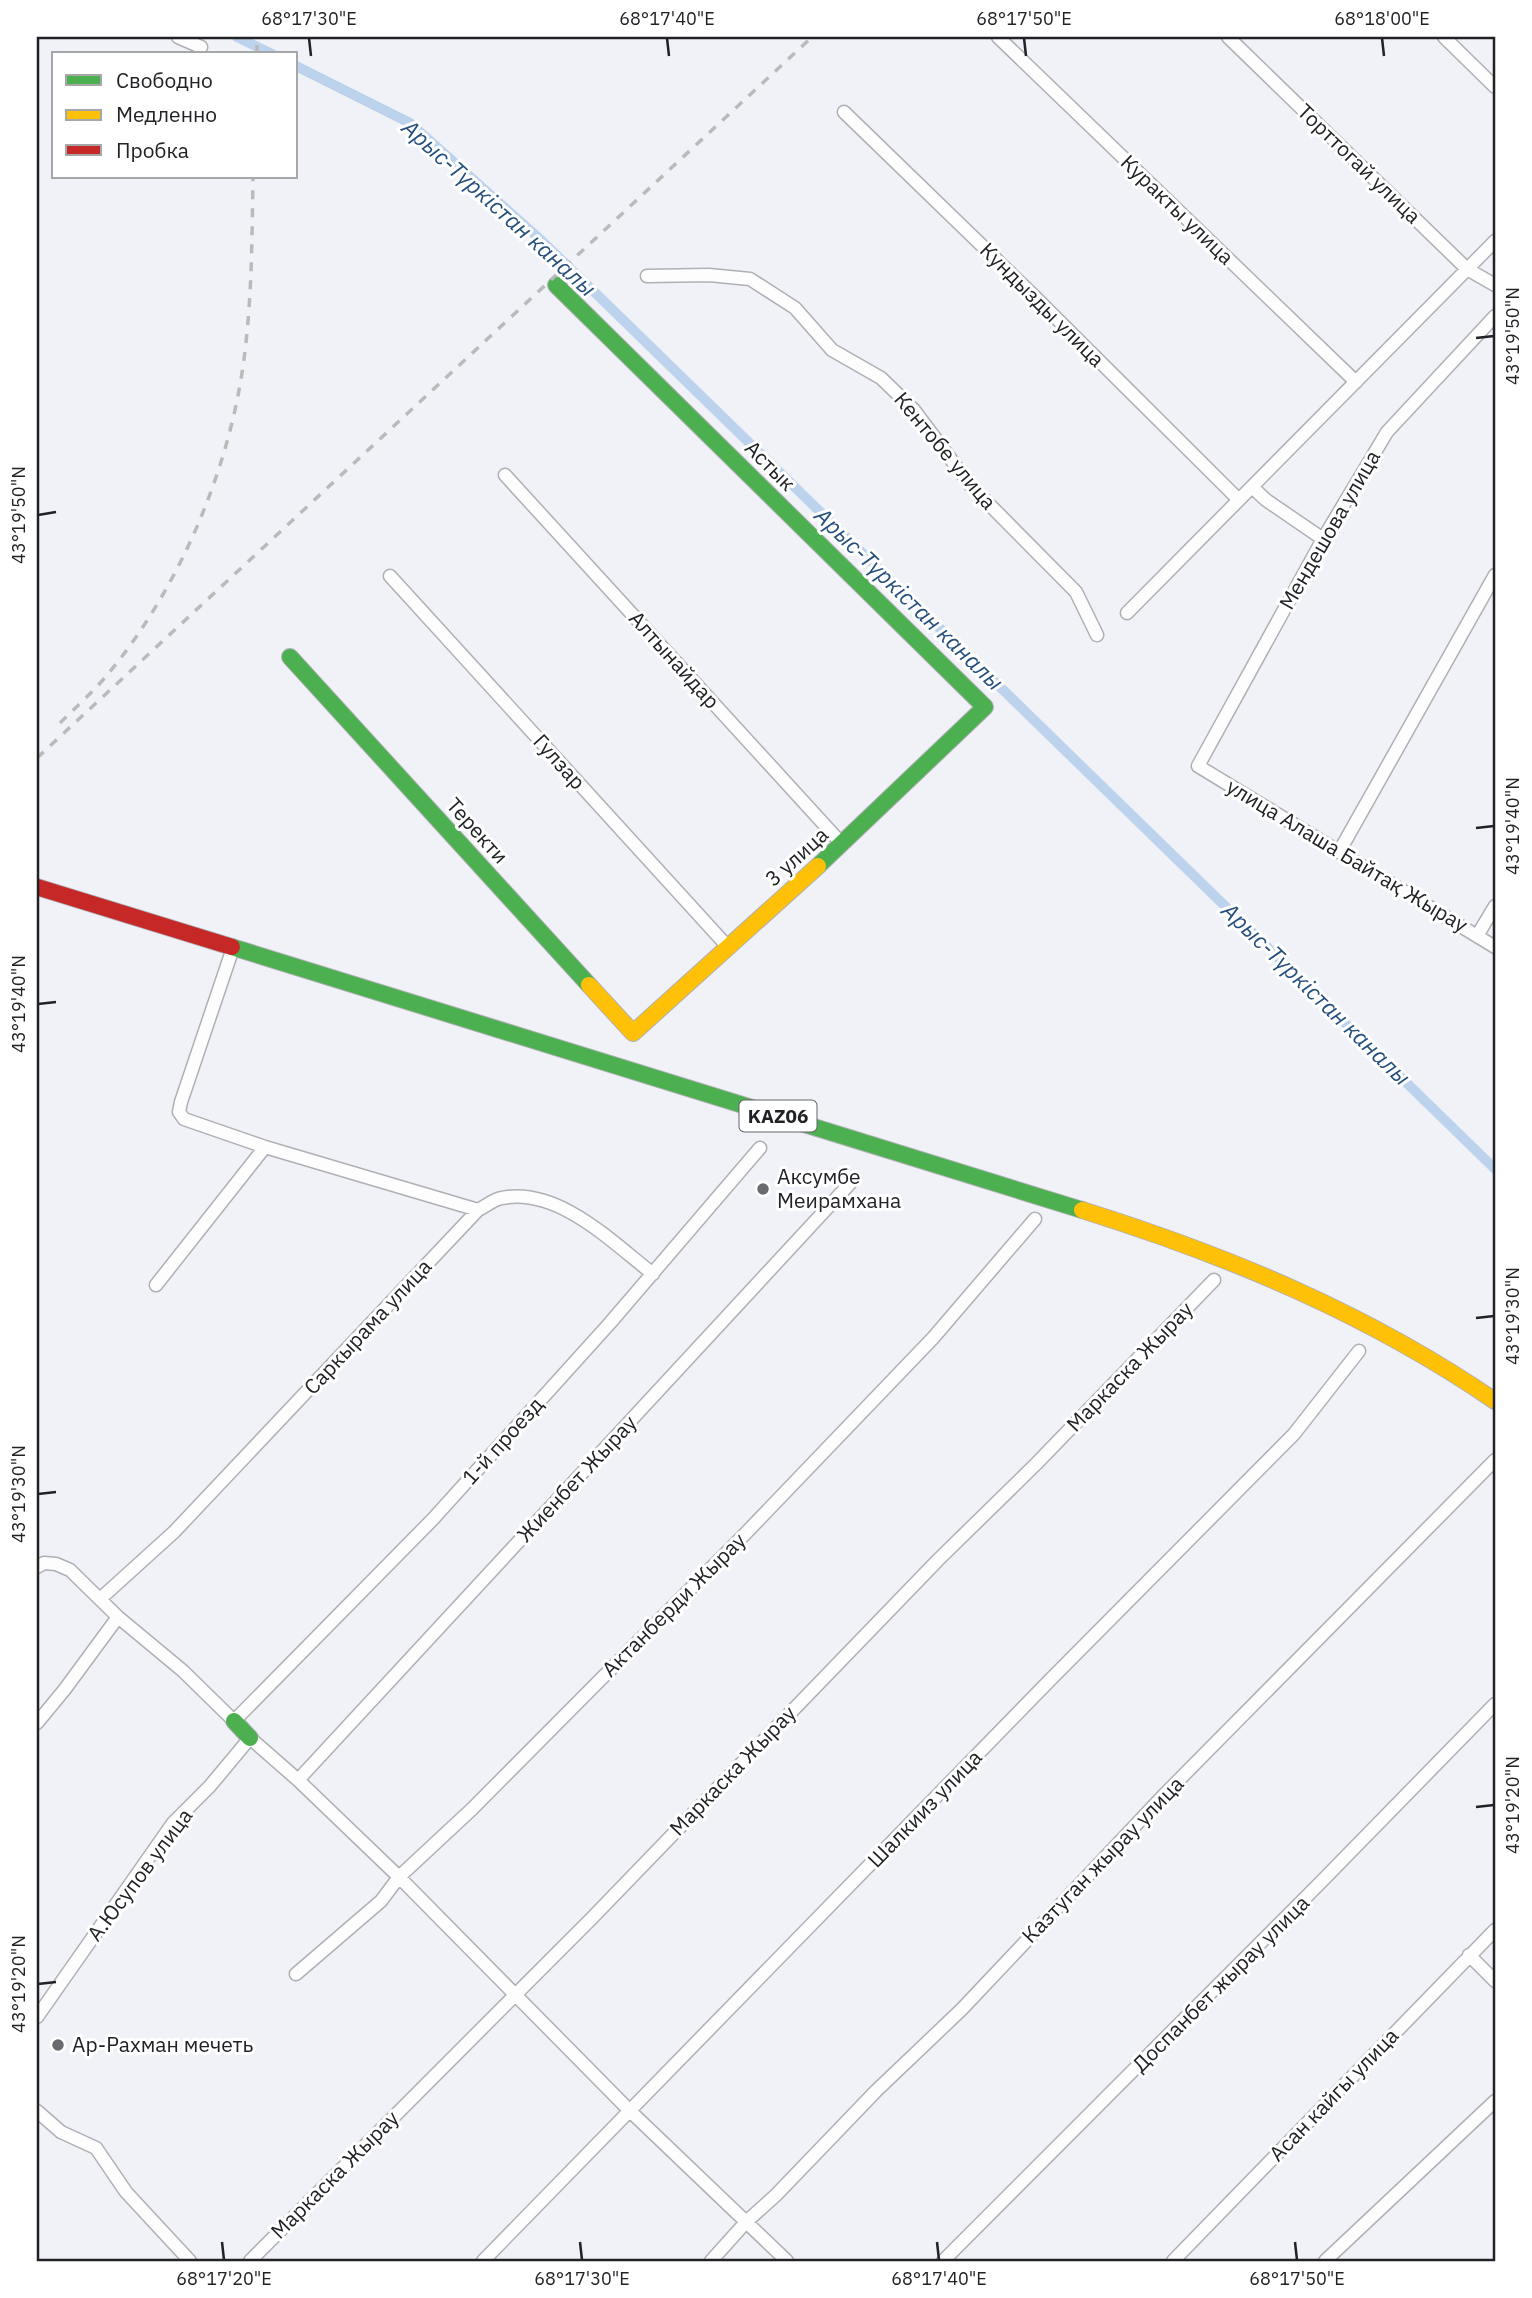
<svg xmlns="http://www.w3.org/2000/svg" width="1532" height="2298" viewBox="0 0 1532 2298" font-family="'IBM Plex Sans',sans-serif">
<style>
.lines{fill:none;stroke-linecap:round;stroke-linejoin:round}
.canal{stroke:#bdd2ec;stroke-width:10}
.street-casing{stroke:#afb0b4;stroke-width:15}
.fast-casing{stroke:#afb0b4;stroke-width:18}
.slow-casing{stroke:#afb0b4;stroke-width:18}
.jam-casing{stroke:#afb0b4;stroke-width:18}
.street{stroke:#fdfdfe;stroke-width:12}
.fast{stroke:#4caf50;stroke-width:16}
.slow{stroke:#ffc107;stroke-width:16}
.jam{stroke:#c62828;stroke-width:16}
.rail{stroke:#bababb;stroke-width:3.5;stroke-dasharray:9 9;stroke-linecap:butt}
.ticks{fill:none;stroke:#202225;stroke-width:2.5}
.poi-dot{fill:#696b6f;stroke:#fff;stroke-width:2.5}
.labels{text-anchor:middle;stroke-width:6;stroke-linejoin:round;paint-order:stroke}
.shield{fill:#fff;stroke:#636466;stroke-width:2}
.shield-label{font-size:19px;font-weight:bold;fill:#202225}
.street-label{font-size:21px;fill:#202225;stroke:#fff}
.poi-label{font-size:21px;fill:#202225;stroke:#fff;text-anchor:start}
.water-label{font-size:23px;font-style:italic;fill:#254f7c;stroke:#fff}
.neatline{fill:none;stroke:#202225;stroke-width:2.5}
.ticks-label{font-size:18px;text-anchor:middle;fill:#202225}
</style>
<rect width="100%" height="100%" fill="#f0f2f8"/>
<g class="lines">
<path class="canal" d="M237 37 272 54
M296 66 410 123 542 241 1495 1169"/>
<g class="street-casing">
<path id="street" d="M178 37 201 47
M998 37 1356 382
M1228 37 1467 269 1495 285
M1444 37 1495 87
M844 112 1035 297 1239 500
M647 276 709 275 750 279 795 308 832 350 881 378 914 410 971 486 1076 592 1097 635
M1495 316 1387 432 1323 539 1198 766 1495 947
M505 475 842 844
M1252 487 1266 500 1323 539
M390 576 728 947
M1127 613 1495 241
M1339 852 1495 575
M1477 936 1495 906
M478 1210C486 1206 494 1199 502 1198 558 1187 612 1242 653 1274
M156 1285 265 1147
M37 1567 44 1563 56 1564 70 1570 118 1617 183 1671 234 1721 433 1519 610 1323 760 1148
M100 1599 174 1532 478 1210 265 1147 184 1119 179 1112 181 1102 233 948
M37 1723 65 1689 118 1617
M298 1780 855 1178
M1469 1955 1495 1981
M296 1974 381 1901 399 1877 472 1809 744 1535 933 1338 1035 1219
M37 2017 173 1823 210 1786 250 1738 298 1780 399 1877 629 2110 787 2261
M37 2111 61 2132 96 2148 126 2192 190 2261
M250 2261 592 1918 938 1560 1036 1464 1214 1280
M483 2261 1051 1679 1294 1434 1359 1351
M711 2261 746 2222 776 2195 876 2091 962 2009 1165 1794 1495 1460
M943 2261 1321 1882 1495 1704
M1173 2261 1495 1930
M1325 2261 1495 2101"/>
</g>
<g class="fast-casing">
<path id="fast" d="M556 285 985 707 818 866
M290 657 589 985
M232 947 1082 1210
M234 1721 250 1738"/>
</g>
<g class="slow-casing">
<path id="slow" d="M589 985 633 1033 818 866
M1082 1210C1229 1256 1368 1314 1495 1401"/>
</g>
<g class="jam-casing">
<path id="jam" d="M37 887 232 947"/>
</g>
<use href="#street" class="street"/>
<use href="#fast" class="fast"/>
<use href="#slow" class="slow"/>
<use href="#jam" class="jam"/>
<path class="rail" d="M257 54V37
M60 723C76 707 94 691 108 674 181 586 232 464 245 351 252 293 252 235 253 177
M37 758 812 37"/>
</g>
<path class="ticks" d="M309 38 311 56M667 38 669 56M1024 38 1026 56M1382 38 1384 56M1476 338 1494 336M38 515 56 512M1476 828 1494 826M38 1004 56 1002M1476 1318 1494 1316M38 1494 56 1492M1476 1807 1494 1805M38 1984 56 1982M222 2242 224 2260M580 2242 582 2260M937 2242 939 2260M1295 2242 1297 2260"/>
<g class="poi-dot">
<circle cx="763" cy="1189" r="7"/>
<circle cx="58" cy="2045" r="7"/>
</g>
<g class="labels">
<rect class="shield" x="739.5" y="1100.5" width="77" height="31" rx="5"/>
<g class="shield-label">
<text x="778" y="1123">KАZ06</text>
</g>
<g class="street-label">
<text transform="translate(1359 164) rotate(44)" y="7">Торттогай улица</text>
<text transform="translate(1177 210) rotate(44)" y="7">Куракты улица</text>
<text transform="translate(1042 305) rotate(45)" y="7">Кундызды улица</text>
<text transform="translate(945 451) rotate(50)" y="7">Кентобе улица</text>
<text transform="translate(770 466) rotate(45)" y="7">Астык</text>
<text transform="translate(1330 530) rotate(-60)" y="7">Мендешова улица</text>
<text transform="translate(674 660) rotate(48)" y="7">Алтынайдар</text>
<text transform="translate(559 762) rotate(48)" y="7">Гулзар</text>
<text transform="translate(477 831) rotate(48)" y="7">Теректи</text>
<text transform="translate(1347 856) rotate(31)" y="7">улица Алаша Байтақ Жырау</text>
<text transform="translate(797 857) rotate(-42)" y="7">3 улица</text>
<text transform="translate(368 1327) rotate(-47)" y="7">Саркырама улица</text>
<text transform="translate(1130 1367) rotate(-46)" y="7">Маркаска Жырау</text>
<text transform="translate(503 1441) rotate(-48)" y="7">1-й проезд</text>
<text transform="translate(577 1479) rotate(-47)" y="7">Жиенбет Жырау</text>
<text transform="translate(674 1605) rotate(-45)" y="7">Актанберди Жырау</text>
<text transform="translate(733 1771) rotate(-46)" y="7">Маркаска Жырау</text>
<text transform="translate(925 1809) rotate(-46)" y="7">Шалкииз улица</text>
<text transform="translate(1103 1860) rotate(-46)" y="7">Казтуган жырау улица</text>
<text transform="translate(140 1875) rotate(-53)" y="7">А.Юсупов улица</text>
<text transform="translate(1221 1984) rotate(-45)" y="7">Доспанбет жырау улица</text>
<text transform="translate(1334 2095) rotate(-46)" y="7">Асан кайгы улица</text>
<text transform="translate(335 2175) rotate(-45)" y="7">Маркаска Жырау</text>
</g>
<g class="poi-label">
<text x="777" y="1184">Аксумбе<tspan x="777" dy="24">Меирамхана</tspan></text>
<text x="72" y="2052">Ар-Рахман мечеть</text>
</g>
<g class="water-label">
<text transform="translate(499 208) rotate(42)" y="8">Арыс-Түркістан каналы</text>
<text transform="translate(909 599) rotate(44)" y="8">Арыс-Түркістан каналы</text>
<text transform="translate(1316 994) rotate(44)" y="8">Арыс-Түркістан каналы</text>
</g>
</g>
<rect width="1532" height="2298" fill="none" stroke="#ffffff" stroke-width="77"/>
<rect x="52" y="52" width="245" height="126" fill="#ffffff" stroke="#a6a7a8" stroke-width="2"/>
<rect x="66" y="75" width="35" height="10" fill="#4caf50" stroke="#a6a7a8" stroke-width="2"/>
<text x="116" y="88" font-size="21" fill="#202225">Свободно</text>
<rect x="66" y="110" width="35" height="10" fill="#ffc107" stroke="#a6a7a8" stroke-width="2"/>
<text x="116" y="122" font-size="21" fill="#202225">Медленно</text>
<rect x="66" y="145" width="35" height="10" fill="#c62828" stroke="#a6a7a8" stroke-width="2"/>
<text x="116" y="158" font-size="21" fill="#202225">Пробка</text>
<rect x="38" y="38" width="1456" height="2222" class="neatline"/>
<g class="ticks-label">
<text x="309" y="25">68°17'30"E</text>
<text x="667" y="25">68°17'40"E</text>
<text x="1024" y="25">68°17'50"E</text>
<text x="1382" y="25">68°18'00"E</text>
<text transform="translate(1513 336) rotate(-90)" y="6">43°19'50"N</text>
<text transform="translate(19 515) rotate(-90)" y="6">43°19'50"N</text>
<text transform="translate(1513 826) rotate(-90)" y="6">43°19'40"N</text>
<text transform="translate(19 1004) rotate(-90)" y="6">43°19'40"N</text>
<text transform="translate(1513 1316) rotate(-90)" y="6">43°19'30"N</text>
<text transform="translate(19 1494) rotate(-90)" y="6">43°19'30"N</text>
<text transform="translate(1513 1805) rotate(-90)" y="6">43°19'20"N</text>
<text transform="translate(19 1984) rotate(-90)" y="6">43°19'20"N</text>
<text x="224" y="2285">68°17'20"E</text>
<text x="582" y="2285">68°17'30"E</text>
<text x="939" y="2285">68°17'40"E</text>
<text x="1297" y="2285">68°17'50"E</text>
</g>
</svg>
